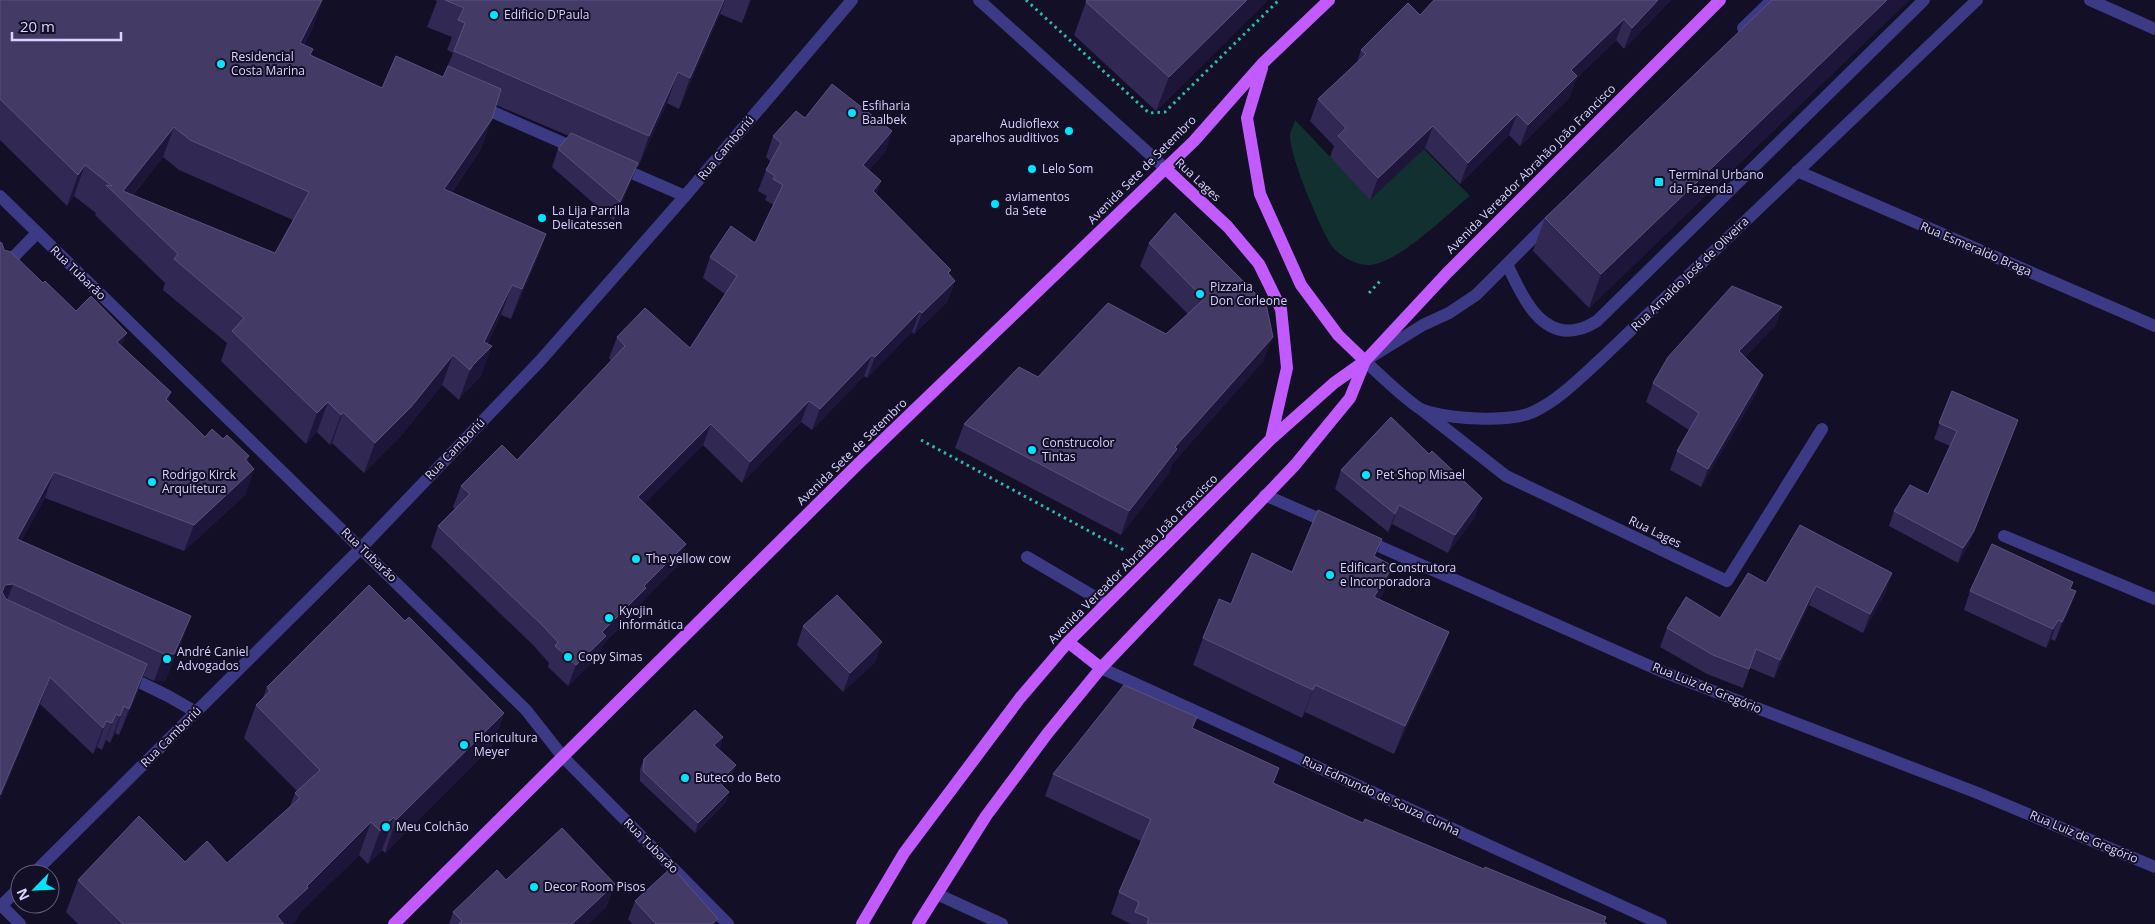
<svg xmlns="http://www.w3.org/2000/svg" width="2155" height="924" viewBox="0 0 2155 924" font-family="'Open Sans',sans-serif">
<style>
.green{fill:#12302f}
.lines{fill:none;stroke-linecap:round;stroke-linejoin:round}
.path{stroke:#2fb8b0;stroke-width:3;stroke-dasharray:2.5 4;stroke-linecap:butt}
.service{stroke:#3d3a85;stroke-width:12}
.minor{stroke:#3d3a85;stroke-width:12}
.tertiary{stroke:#3d3a85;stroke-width:12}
.primary{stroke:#c25bff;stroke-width:12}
.wall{fill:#312854;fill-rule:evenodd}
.shaded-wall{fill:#1d163a}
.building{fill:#433a66;stroke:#5a527e;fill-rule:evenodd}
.poi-dot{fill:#00e5ff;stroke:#130f26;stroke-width:2}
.labels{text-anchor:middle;stroke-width:4;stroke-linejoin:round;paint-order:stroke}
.poi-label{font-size:12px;fill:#d9d4ff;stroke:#130f26;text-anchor:start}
.street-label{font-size:12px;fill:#d9d4ff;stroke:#130f26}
</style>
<rect width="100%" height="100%" fill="#130f26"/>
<path class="green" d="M1295 120 1370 199 1424 149 1470 196C1446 215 1400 262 1370 265 1357 266 1339 256 1331 245 1320 227 1288 153 1290 134 1291 130 1294 124 1295 120Z"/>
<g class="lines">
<path class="path" d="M1026 0 1149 113 1165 112 1279 0
M1369 293 1382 279
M921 440 1124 550"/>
<path class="service" d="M2090 0 2155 29
M1743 28 1772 0
M479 106 577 149
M618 167 685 196
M1507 264C1520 292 1540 340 1579 329 1585 328 1592 324 1597 321L1924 0
M0 271 37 233
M1371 357 1423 325 1449 313 1476 295 1552 219
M1422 410 1506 476 1727 581 1822 429
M1027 557 1105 603
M127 676 168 696 196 712
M2 906 20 924"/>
<path class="minor" d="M979 0 1165 168
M1797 171 2155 326
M0 196 526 710 563 757 728 924
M1365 361C1376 371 1412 406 1423 410 1448 419 1509 423 1533 412 1559 400 1581 377 1602 358L1977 0
M1265 495 1331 524
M2004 536 2155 599
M1365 540 1661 671 1975 792 2155 867
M1101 668 1661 924
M937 894 1002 924"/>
<path class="tertiary" d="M33 874 361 548 540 361 685 196 852 0
M0 907 20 887"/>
<path class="primary" d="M1262 68 1247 118 1260 194 1301 285 1338 335 1365 361
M1165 168 1228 227 1259 264 1281 309 1287 368 1271 439
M1068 642 1101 668
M394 924 856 466 1194 141 1263 63 1329 0
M862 924 904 853 1020 698 1068 642 1271 439 1334 383 1365 361 1447 273 1720 0
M918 924 986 816 1047 734 1101 668 1295 465 1350 398 1365 361"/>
</g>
<path class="wall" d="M0 0 314 25 304 45 311 55 382 88 443 77 453 53 447 50 452 37 427 27 437 1 434 0H751L742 23 720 14 679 109 667 103 638 167 637 166 631 181 614 221 552 167 558 149 569 136 496 105 481 149 452 192 546 234 535 264 511 319 501 315 487 344 481 376 462 395 459 400 442 385 400 437 364 473 332 443 330 445 317 432 306 444 221 361 227 343 163 290 165 283 95 215 96 213 74 196 67 206 0 140ZM163 157 179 170 293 220 275 253 133 195Z
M1671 0 1624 49 1616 40 1576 79 1569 98 1520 146 1509 135 1460 184 1425 148 1370 200 1330 157 1334 146 1310 121 1318 99 1357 62 1361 50 1420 15Z
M1772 0H1909L1589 308 1533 251 1545 218Z
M1267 1 1156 111 1074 35 1086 2Z
M805 118 892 131 885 152 869 170 881 181 876 195 955 281 947 302 914 334 912 332 867 378 864 376 812 430 801 422 742 483 703 445 645 503 686 544 678 565 641 603 639 609 603 644 598 657 568 686 548 667 549 663 534 646 431 547 438 526 455 509 453 507 461 486 517 460 611 361 609 358 617 337 690 348 725 294 703 278 710 257 755 243 774 205 765 200 767 196 758 191 766 170 771 162 766 157 773 136Z
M1175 213 1264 360 1172 464 1169 473 1121 535 955 448 964 424 1038 377 1166 334 1188 314 1140 266 1149 243Z
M0 242 4 250 76 311 122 346 171 392 168 401 205 437 223 439 249 456 247 461 254 469 245 495 184 551 45 498 21 541 191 616 181 643 165 681H154L143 676 138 691 119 735 115 733 110 743 106 740 102 750 97 747 93 754 40 704 0 799Z
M1782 307 1775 326 1745 357 1756 394 1701 487 1670 470 1677 451 1689 430 1646 402 1653 383Z
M1952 391 2018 420 1968 546 1958 563 1889 526 1894 511 1928 494 1950 446 1934 439Z
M1341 470 1475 517 1448 553 1392 524 1388 532 1335 489Z
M1800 525 1886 592 1863 633 1809 605 1774 678 1750 668 1743 688 1707 674 1660 647 1667 628 1720 618 1766 583Z
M1376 557 1383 594 1379 599 1449 632 1439 659 1394 754 1305 712 1302 718 1193 665 1203 638 1231 604 1292 572Z
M2070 589 2076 591 2069 610 2055 641 2051 639 2046 648 1964 610 1970 591Z
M405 621 504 713 492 746 385 853 382 850 368 864 359 855 299 914 296 920 292 924H78L66 912 78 880 185 862 227 863 290 806 295 793 297 791 244 738 256 705 262 700 267 687Z
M803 626 876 661 843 692 797 645Z
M1197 717 1193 728 1274 783 1363 823 1607 924H1131L1111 914 1119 892 1141 841 1045 796 1053 774Z
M723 737 720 747 718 749 736 765 732 775 722 785 729 792 726 802 695 833 640 781V769L644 759Z
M506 880 615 884 606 907 588 924H449L453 912Z
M635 901 716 924H632L628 919Z"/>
<path class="shaded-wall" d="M322 0H323L314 25 289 73 300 43Z
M724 0H725L720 14 679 109 690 78Z
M750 0H751L742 23Z
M1247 0H1268L1156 111 1169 77Z
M1658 0H1671L1624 49 1632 28Z
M1887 0H1909L1589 308 1601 274Z
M1624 19 1616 40 1576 79 1569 98 1520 146 1528 125 1571 70Z
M678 72 667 103 638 167 649 136Z
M1517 114 1509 135 1460 184 1468 163Z
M492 119 481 149 433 219 444 189Z
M1433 126 1425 148 1370 200 1378 178Z
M174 127 163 157 125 204 123 191Z
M892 131 885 152 855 186 863 165Z
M638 163 631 181 614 221 620 202Z
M85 165 74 196 67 206 78 175Z
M881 181 873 202V191Z
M546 234 535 264 511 319 522 289Z
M955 281 947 302 914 334 922 313Z
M512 285 501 315 480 357 492 346 481 376 462 395 459 400 470 370Z
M1782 307 1775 326 1733 370 1739 351Z
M920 311 912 332 867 378 875 357Z
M127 333 117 359V342Z
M1273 337 1264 360 1172 464 1169 473 1121 535 1129 511 1175 447Z
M453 355 442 385 400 437 364 473 375 443Z
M872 355 864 376 812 430 820 409Z
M1763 375 1756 394 1701 487 1708 469Z
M171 392 162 419 166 399Z
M809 401 801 422 742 483 750 462Z
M328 402 317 432 306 444 317 413Z
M343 412 332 443 330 445 341 415Z
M2018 420 1968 546 1958 563 1963 548Z
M711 424 703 445 631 518 638 497Z
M254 469 245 495 184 551 194 525Z
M54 472 45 498 7 566 17 539Z
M1482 498 1475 517 1448 553 1455 535Z
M1399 505 1392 524 1388 532 1395 514Z
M1382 539 1372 567 1374 556Z
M686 544 678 565 641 603 639 609 603 644 598 657 568 686 576 665 602 632 644 586Z
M1393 566 1383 594 1364 625 1374 597Z
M1892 573 1886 592 1863 633 1870 614Z
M13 584 3 611 2 592 5 585Z
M1816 586 1809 605 1774 678 1780 660Z
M2076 591 2069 610 2055 641 2062 622Z
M191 616 181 643 165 681H154L164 654Z
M2058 620 2051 639 2046 648 2053 629Z
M1449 632 1439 659 1394 754 1405 726Z
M882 642 876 661 843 692 850 673Z
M147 664 138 691 119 735 129 709Z
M50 677 40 704 0 799V795Z
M1315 685 1305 712 1302 718 1313 690Z
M124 706 115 733 110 743 120 716Z
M504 713 492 746 385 853 396 820Z
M116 714 106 740 102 750 112 723Z
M106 721 97 747 93 754 103 728Z
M723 737 720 747 711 755 714 745Z
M736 765 732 775 715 792 719 782Z
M729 792 726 802 695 833 698 823Z
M394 817 382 850 368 864 380 831Z
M371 822 359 855 299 914 296 920 292 924H274L277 916Z
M615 884 606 907 588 924H572Z
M718 919 716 924H712Z"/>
<path class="building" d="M0 0H322L300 43 313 49 310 55 382 88 396 56 443 77 448 66 501 89 492 119 444 189 546 234 522 289 512 285 484 342 492 346 473 365 470 370 453 355 411 407 375 443 343 412 341 415 328 402 317 413 232 331 244 318 174 259 178 254 106 185 112 186 85 165 78 175 0 99ZM174 127 190 140 309 192 275 253 123 191Z
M445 0H724L690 78 678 72 649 136 454 51 465 23 458 20 464 8Z
M1087 0H1247L1169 77 1086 2Z
M1434 0H1658L1632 28 1624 19 1571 70 1577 76 1528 125 1517 114 1468 163 1433 126 1378 178 1338 136 1346 128 1318 99 1366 54 1361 50 1408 3 1420 15Z
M1772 0H1887L1601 274 1545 218Z
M832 84 892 131 863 165 881 181 873 191 951 270 948 273 955 281 922 313 920 311 875 357 872 355 820 409 809 401 750 462 711 424 638 497 686 544 644 586 646 588 602 632 606 636 576 665 555 646 558 642 542 625 438 526 470 494 461 486 502 445 517 460 625 346 617 337 645 308 690 348 737 276 710 257 731 226 755 243 783 185 773 179 775 176 766 170 781 143 773 136 796 111 805 118Z
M571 133 638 163 620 202 558 149Z
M1175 213 1266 304 1273 337 1175 447 1177 449 1129 511 964 424 1019 367 1038 377 1108 303 1166 334 1204 299 1149 243Z
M0 242 2 243 4 250 11 252 43 283 45 281 76 311 91 296 127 333 117 342 171 392 166 399 205 437 212 429 223 439 227 435 249 456 245 459 254 469 194 525 54 472 17 539 191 616 174 654H164L13 584 5 585 2 592 6 599 147 664 129 709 124 706 120 716 116 714 112 723 106 721 103 728 50 677 0 795Z
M1732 286 1782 307 1739 351 1763 375 1708 469 1677 451 1699 413 1653 383 1668 357Z
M1952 391 2018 420 1974 531 1963 548 1894 511 1910 485 1928 494 1957 431 1939 423Z
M1391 417 1429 454 1432 451 1482 498 1455 535 1399 505 1395 514 1341 470Z
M1318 510 1382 539 1374 556 1393 566 1374 597 1449 632 1405 726 1315 685 1313 690 1203 638 1219 599 1231 604 1252 553 1292 572Z
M1800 525 1892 573 1870 614 1816 586 1780 660 1756 649 1749 669 1713 655 1667 628 1686 597 1720 618 1748 573 1766 583Z
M1992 544 2073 582 2070 589 2076 591 2062 622 2058 620 2053 629 1970 591Z
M369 585 405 621 409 617 504 713 396 820 394 817 380 831 371 822 307 886 308 888 277 916 284 924H123L78 880 139 816 185 862 207 841 227 863 300 798 295 793 320 770 256 705 270 691 267 687Z
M837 595 882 642 850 673 803 626Z
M1124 685 1197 717 1192 728 1279 768 1273 783 1363 823 1365 819 1484 869 1485 867 1606 917 1604 922 1607 924H1150L1147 923 1149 918 1135 912 1139 902 1119 892 1151 819 1053 774Z
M695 710 723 737 714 745 736 765 719 782 729 792 698 823 643 771 644 759Z
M562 828 615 884 572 924H459L462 921 453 912 497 870 506 880Z
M672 867 718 919 712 924H656L635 901Z"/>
<g class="poi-dot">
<circle cx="494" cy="15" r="5"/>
<circle cx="221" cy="64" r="5"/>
<circle cx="852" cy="113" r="5"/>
<circle cx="1069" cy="131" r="5"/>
<circle cx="1032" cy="169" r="5"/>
<rect x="1654" y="177" width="10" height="10" rx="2.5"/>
<circle cx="995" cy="204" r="5"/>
<circle cx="542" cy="218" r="5"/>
<circle cx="1200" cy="294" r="5"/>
<circle cx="1032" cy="450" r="5"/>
<circle cx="1366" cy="475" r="5"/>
<circle cx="152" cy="482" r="5"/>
<circle cx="636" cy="559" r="5"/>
<circle cx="1330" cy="575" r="5"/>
<circle cx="609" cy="618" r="5"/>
<circle cx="568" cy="657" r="5"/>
<circle cx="167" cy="659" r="5"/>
<circle cx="464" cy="745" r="5"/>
<circle cx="685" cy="778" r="5"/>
<circle cx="386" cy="827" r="5"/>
<circle cx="534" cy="887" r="5"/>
</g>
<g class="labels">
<g class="poi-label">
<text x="504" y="19">Edificio D'Paula</text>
<text x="231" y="61">Residencial<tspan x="231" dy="14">Costa Marina</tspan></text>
<text x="862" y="110">Esfiharia<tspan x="862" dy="14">Baalbek</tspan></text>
<text x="1059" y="128" text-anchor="end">Audioflexx<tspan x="1059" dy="14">aparelhos auditivos</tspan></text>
<text x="1042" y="173">Lelo Som</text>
<text x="1669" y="179">Terminal Urbano<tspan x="1669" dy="14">da Fazenda</tspan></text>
<text x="1005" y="201">aviamentos<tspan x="1005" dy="14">da Sete</tspan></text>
<text x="552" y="215">La Lija Parrilla<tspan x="552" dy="14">Delicatessen</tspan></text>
<text x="1210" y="291">Pizzaria<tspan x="1210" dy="14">Don Corleone</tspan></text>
<text x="1042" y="447">Construcolor<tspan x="1042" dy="14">Tintas</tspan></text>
<text x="162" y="479">Rodrigo Kirck<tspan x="162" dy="14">Arquitetura</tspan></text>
<text x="1376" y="479">Pet Shop Misael</text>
<text x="646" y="563">The yellow cow</text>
<text x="1340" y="572">Edificart Construtora<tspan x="1340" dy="14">e Incorporadora</tspan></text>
<text x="619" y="615">Kyojin<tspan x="619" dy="14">informática</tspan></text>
<text x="177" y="656">André Caniel<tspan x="177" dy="14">Advogados</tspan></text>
<text x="578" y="661">Copy Simas</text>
<text x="474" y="742">Floricultura<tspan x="474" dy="14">Meyer</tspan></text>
<text x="695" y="782">Buteco do Beto</text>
<text x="396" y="831">Meu Colchão</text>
<text x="544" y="891">Decor Room Pisos</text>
</g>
<g class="street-label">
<text transform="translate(726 148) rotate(-50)" y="4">Rua Camboriú</text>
<text transform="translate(1531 169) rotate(-45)" y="4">Avenida Vereador Abrahão João Francisco</text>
<text transform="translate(1142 170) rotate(-45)" y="4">Avenida Sete de Setembro</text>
<text transform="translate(1198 180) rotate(43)" y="4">Rua Lages</text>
<text transform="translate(1976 249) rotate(23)" y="4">Rua Esmeraldo Braga</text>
<text transform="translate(78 273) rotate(44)" y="4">Rua Tubarão</text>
<text transform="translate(1690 274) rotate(-44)" y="4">Rua Arnaldo José de Oliveira</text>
<text transform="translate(455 449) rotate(-46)" y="4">Rua Camboriú</text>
<text transform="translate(852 452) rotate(-44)" y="4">Avenida Sete de Setembro</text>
<text transform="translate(1655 532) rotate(26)" y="4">Rua Lages</text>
<text transform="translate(369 555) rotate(44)" y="4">Rua Tubarão</text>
<text transform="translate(1133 559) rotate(-45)" y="4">Avenida Vereador Abrahão João Francisco</text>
<text transform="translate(1707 688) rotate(22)" y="4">Rua Luiz de Gregório</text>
<text transform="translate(171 737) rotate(-45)" y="4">Rua Camboriú</text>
<text transform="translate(1381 796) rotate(25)" y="4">Rua Edmundo de Souza Cunha</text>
<text transform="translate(2084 837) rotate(23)" y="4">Rua Luiz de Gregório</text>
<text transform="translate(651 846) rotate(45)" y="4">Rua Tubarão</text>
</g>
</g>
<g transform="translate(35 889) rotate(246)"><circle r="24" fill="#130f26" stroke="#625e7d"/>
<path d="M0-4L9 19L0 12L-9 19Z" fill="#00e5ff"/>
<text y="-8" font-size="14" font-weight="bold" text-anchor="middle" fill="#d9d4ff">N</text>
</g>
<path d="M12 32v8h109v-8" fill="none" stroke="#d9d4ff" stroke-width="2.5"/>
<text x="20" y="32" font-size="15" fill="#d9d4ff" stroke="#130f26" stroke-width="4" paint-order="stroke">20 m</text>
</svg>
